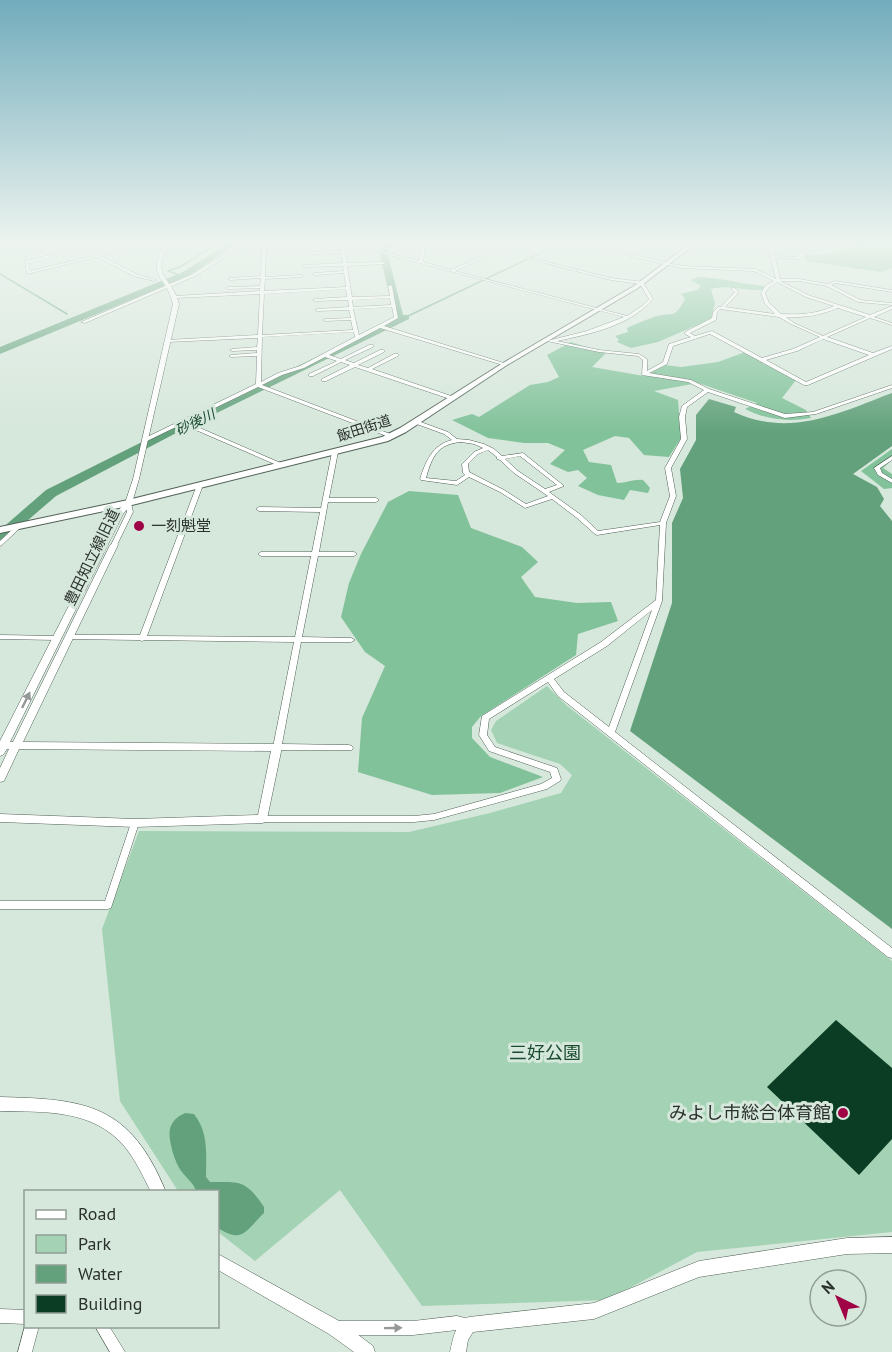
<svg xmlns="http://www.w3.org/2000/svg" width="892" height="1352" viewBox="0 0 892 1352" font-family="'PT Sans','Noto Sans JP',sans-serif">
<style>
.green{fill:#a3d3b4}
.forest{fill:#81c29a}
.water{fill:#62a17b}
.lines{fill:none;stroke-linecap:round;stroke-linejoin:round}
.stream{stroke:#62a17b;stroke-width:1.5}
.river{fill:#62a17b;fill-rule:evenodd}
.building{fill:#0a3d24}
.minor-casing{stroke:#516056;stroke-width:1}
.tertiary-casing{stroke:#516056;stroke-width:1}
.secondary-casing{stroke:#516056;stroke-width:2}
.minor{fill:#fff;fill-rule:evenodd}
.tertiary{fill:#fff;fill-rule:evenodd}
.secondary{fill:#fff;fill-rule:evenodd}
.oneway{fill:#949896}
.poi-dot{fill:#9f0346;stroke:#d6e7db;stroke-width:2}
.labels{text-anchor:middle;stroke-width:6;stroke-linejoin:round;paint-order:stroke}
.far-water-label{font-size:14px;font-style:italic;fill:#17482e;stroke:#d6e7db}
.far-street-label{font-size:14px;fill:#2a312d;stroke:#d6e7db}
.poi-label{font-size:15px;fill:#2a312d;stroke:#d6e7db;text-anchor:start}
.street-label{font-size:15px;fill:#2a312d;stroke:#d6e7db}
.near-park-label{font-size:18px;fill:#1a4b30;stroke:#d6e7db}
.near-poi-label{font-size:18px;fill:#2a312d;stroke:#d6e7db;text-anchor:end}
</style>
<rect width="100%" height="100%" fill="#d6e7db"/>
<path class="green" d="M547 686 566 705 892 961V1232L697 1252 607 1300 422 1306 340 1190 255 1261 218 1232V1192L178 1191 120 1101 102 929 139 831 409 832 490 813 561 793 572 775 560 764 497 743 491 730 496 721Z"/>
<path class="forest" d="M861 245H892V268L881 272 805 261V255H825Z
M699 277C723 278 741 284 765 286L763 290C748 291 725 284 711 289L715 303 711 319 658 342 631 348 617 342 619 340 615 336 628 332 627 328C636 324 645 320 654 317 672 311 674 321 685 299L681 294 697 290 701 286 690 280Z
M571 342 606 353 592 367 644 376 666 365 681 367 718 362 745 352 796 380 782 398 806 410 811 418C787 422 767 420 745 409L757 403 698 383 654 391 678 400 681 438 669 457 644 455 629 438 615 436 583 450 589 462 611 465 617 483C627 483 634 479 643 480L650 488 648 493 630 490 624 500 598 495 578 486 587 478 578 470 568 472 550 464 565 450 548 443H524L488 438 452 420 472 414 479 417 530 385 548 382 559 377 547 355Z
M892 449V460L883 468 892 474V488L884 489 861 471Z
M409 491 458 495 471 528 522 547 538 562 521 577 535 597 577 603 611 602 618 621 578 634 576 655 481 716 472 727V738L490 757 543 777 500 793 432 795 358 772 362 718 385 666 365 652 341 617 349 583 361 554 388 502Z"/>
<path class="water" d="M892 393V446L853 474 877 487 884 499 880 506 892 521V929L630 731 672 603V523L683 498 680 469 696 440V415L709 399 736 407 734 412C790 438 839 413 892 393Z
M185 1113 194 1114C209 1133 206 1155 206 1177L210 1182C240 1182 245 1179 264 1207V1213C245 1231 243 1244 218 1228V1192L196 1191C193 1182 188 1180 182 1172 175 1164 166 1135 171 1126 174 1119 179 1116 185 1113Z"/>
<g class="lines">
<path class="stream" d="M0 274 67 314
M182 276 168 271 180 267 215 245
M406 317 557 245
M67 320 71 321"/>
<path class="river" d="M225 245H234L189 276 0 354V347L183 272Z
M382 245H390L388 255 403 315H409V319L180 431 56 496 5 540 0 541V530L46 490 172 427 395 319 380 255Z"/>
</g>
<path class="building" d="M836 1020 892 1068V1139L859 1175 767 1087Z"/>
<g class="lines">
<g class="minor-casing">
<path id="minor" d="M33 245H37L35 250 47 256 80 249 74 245H78L98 255 139 245H144L143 246 101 256 136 274 156 280 154 281 134 276 97 257 27 274 25 261 43 257 32 251ZM83 250 94 256 30 271 28 263Z
M240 245H244L195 276 85 323 81 322 193 274Z
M262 245H266L265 277 301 275 303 276 301 277 265 279 264 291 346 287 344 273 314 275 312 274 314 273 344 271 343 266 305 267 303 266 305 265 343 263 341 253 313 254 311 253 313 252 341 251 340 245H344L347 263 384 262 386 263 384 264 347 266 352 297 390 296 388 286 390 285 392 286 398 318 384 326 507 364 503 365 380 328 329 355 341 359 369 345H373V347L345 360 354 363 380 350H384V352L358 365 368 368 394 354H398V356L372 369 454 397V399H450L355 367 326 381H322V379L350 365 341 362 313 376H309V374L337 361 325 357 304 368 282 375 262 385 393 435V437H389L258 387 186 422 283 464V466H279L182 424 147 441H143V439L256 384 257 356 231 357 229 356 231 355 257 353V350L232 351 230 350 232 349 257 347 258 338 167 342 165 341 167 340 258 335 260 294 175 298 173 297 175 296 260 291V288L228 289 226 288 228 287 260 286 261 278 230 280 228 279 230 278 261 276ZM346 289 347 297 315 299 313 300 315 301 348 300 349 307 317 309 315 310 317 311 349 310 351 318 325 319 323 320 325 321 351 320 353 330 262 335 264 294ZM390 298 391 305 353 307 352 300ZM392 307 394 317 359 335 353 309ZM354 332 355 337 300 366 278 373 261 382 262 337Z
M351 245H356L419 261 421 245H425L423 262 451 270 508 245H512L455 271 627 316 642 306 649 299 640 284 611 280 525 258 527 257 611 278 644 282V284L653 299C630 326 590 334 557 341L599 350 639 354 647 359V371L663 362 669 344 691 337 685 334V332L712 318 713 312 718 307H721L735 292 732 290V288H734L739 292 725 307 775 314 765 304 761 293 766 285 774 281 754 271 681 268 588 246 587 245H592L681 266 755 269 776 279 768 245H772L774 256 797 257 813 245H817L799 259 775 258 780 279H799L828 284 835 281 892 290V292L835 283 831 285 860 300 892 303V305L858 302 827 286 799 281H780L808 295 870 315 892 306V309L874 317 892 323V325L870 318 827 337 873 353 892 346V349L808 385H804L710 334 673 346 667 364 649 373 691 380 709 389 785 414 813 412 892 385V388L816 414 785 418 708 392 687 407 685 417 687 439 671 468 676 496 666 523 662 601 615 732 892 948V958L888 957 558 696 548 682 489 719 487 735 495 747 557 768 561 779 560 781 547 789 434 820 414 822H262L259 821 258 819 259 817 262 816H414L434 814 541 784 552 778 550 772 489 751 479 735 482 716 601 642 656 600 660 525 597 535 595 534 577 518 552 499 525 508 500 492 469 477 457 485 421 480 420 479C426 461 432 445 452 440L444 434 414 423V421H418L448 432 457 439 469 440 484 444 494 449 502 456 523 453 564 486 549 492 581 515 598 531 660 522 670 496 665 468 681 439 679 417 682 406 704 390 688 382 642 375 643 360 638 356 599 352 547 341 587 331 624 317ZM777 282 806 297 834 306C817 314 800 315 781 314L769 303 765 293 769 287ZM838 308 866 317 823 336 794 323 786 317C805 318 821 315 838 308ZM720 309 779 317 791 324 820 337 793 349 762 358 712 331 695 336 690 333 716 320 717 312ZM823 339 869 355 806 382 766 360 797 351ZM461 442 474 444 483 448 474 452 462 464 463 473 465 475 456 481 426 478C432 457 437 444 461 442ZM488 450 497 457V459L500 460 514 473 548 496 526 504 504 490 469 472 468 464 478 454ZM520 456 557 485 545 489 518 471 505 459ZM652 610 609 727 564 692 554 679 607 646Z
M675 245H681L690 247 688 248Z
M335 450 338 452 329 498H376L379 500 376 502H328L319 552H354L357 554 354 556H318L302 637 351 638 355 640 351 642H301L282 744 349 745 352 746 353 748 352 750H277L274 749 273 747 294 642 145 640 142 641 139 640 66 639 65 637 69 635H140L197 485 200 483 203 485 147 636 295 637 311 556H261L258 554 261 552H312L320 512 259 511 256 509 259 507 321 508 332 452Z
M892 456V460L880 468 882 473 892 479V483L878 475 874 468Z
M128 501 131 503 133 512 117 545 114 547 112 546 111 545 127 512 125 503Z
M19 524 22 526 21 527 2 545 0 546V541L17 525Z
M0 635 57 636 61 638 57 640 0 639Z
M135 820 138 821 139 823 111 908 108 909H0V901H105L131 823 132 821Z
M0 1309 26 1310V1324L0 1323Z
M457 1316 473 1320 475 1325 473 1330 468 1332 457 1330 413 1335H339L334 1333 332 1328 334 1323 339 1321H413Z
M25 1326H39L32 1352H18Z
M95 1326H109L125 1352H110Z"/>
</g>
<g class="tertiary-casing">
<path id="tertiary" d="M164 245H168C151 279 171 274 179 304L139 479 132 503 123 514 10 742H13L110 545 114 543H117L118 545 23 742 280 744 282 747 267 819 266 822 262 823 135 827 0 822V814L135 819 258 815 271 751 19 749 4 781 0 782V768L9 749H7L3 755 0 756V741L116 513 125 503 133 479 173 304C166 274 146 279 164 245Z
M0 1097C86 1099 130 1104 166 1192H151C143 1176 136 1161 125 1147 93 1109 46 1112 0 1111Z
M892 1237V1253L847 1254 699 1277 594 1319 473 1332 468 1340 466 1352H450C453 1339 455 1323 469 1317L594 1303 699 1261 847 1238Z
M218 1254 341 1322 373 1346 375 1352H354L329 1334 218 1270Z"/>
</g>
<g class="secondary-casing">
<path id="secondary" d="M688 245H694L638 288 507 365 406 432 388 441 128 506 0 533V527L128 500 382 437 400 428 503 363 634 286Z"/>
</g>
<use href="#minor" class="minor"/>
<use href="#tertiary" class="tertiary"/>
<use href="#secondary" class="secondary"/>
</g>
<defs><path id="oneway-solid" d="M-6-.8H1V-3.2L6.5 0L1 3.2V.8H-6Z" transform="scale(1.5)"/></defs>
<g class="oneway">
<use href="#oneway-solid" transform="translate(26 700) rotate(-64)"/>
<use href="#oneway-solid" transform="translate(393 1328) rotate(-1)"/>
</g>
<linearGradient id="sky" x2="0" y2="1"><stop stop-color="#72acbc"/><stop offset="0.56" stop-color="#edf4ef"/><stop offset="1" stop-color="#edf4ef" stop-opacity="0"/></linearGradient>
<rect width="892" height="434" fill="url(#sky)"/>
<g class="poi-dot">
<circle cx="139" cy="526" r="6"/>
<circle cx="843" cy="1113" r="6"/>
</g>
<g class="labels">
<g class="far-water-label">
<text transform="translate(195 422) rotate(-26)" y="5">砂後川</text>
</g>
<g class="far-street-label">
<text transform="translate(364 428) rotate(-18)" y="5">飯田街道</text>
</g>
<g class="poi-label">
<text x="151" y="531">一刻魁堂</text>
</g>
<g class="street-label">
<text transform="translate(92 557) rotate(-64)" y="5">豊田知立線旧道</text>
</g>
<g class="near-park-label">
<text x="545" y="1059">三好公園</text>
</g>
<g class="near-poi-label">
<text x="831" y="1119">みよし市総合体育館</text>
</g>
</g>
<rect x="24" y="1190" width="195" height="138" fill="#d6e7db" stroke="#919e95" stroke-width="1.5"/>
<rect x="36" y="1210" width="30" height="9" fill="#ffffff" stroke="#919e95" stroke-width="1.5"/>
<text x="78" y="1220" font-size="18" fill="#2a312d">Road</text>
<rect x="36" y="1235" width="30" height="18" fill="#a3d3b4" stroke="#919e95" stroke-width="1.5"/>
<text x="78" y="1250" font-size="18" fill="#2a312d">Park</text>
<rect x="36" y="1265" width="30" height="18" fill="#62a17b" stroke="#919e95" stroke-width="1.5"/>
<text x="78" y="1280" font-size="18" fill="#2a312d">Water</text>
<rect x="36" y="1295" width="30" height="18" fill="#0a3d24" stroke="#919e95" stroke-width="1.5"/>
<text x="78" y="1310" font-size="18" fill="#2a312d">Building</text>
<g transform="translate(838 1298) rotate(317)"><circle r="28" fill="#d6e7db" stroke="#919e95" stroke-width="1.5"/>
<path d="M0-4.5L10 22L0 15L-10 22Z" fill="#9f0346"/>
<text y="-9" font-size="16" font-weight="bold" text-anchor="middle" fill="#2a312d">N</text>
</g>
</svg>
